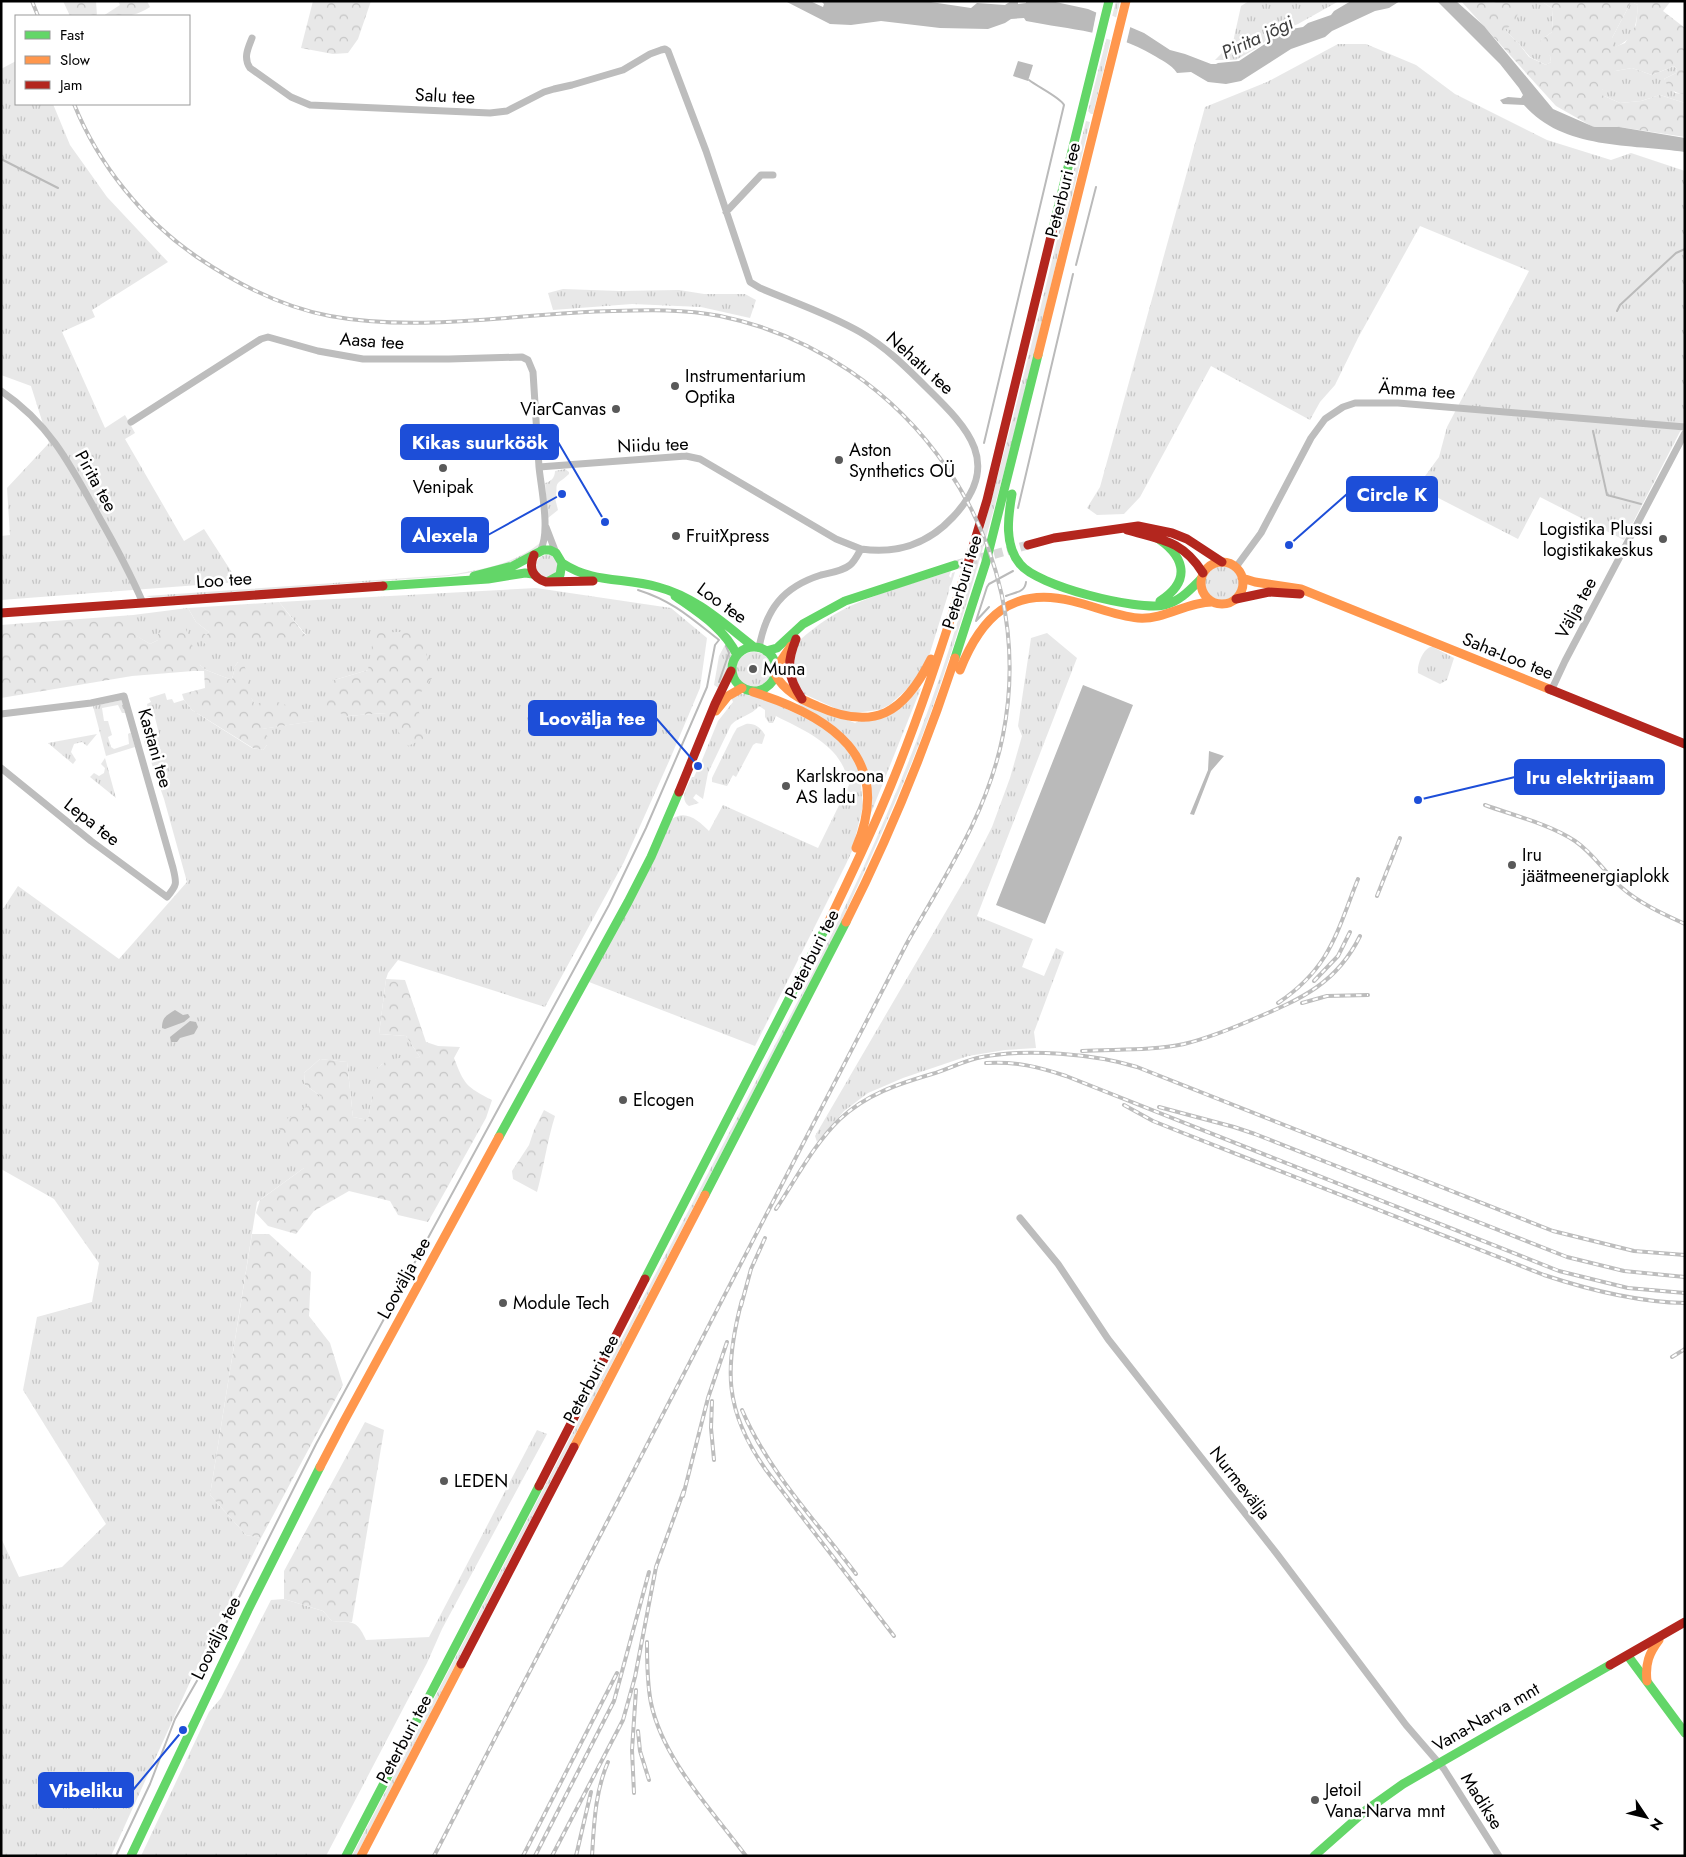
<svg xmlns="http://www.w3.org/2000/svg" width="1686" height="1857" viewBox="0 0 1686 1857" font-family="Jost,sans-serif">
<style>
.grass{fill:url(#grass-tufts);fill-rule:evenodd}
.forest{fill:url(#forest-crowns);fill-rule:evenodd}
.water{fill:#bababa}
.pier{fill:#fff}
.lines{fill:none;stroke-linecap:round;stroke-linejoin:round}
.stream{stroke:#bababa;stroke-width:2}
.secondary-tunnel{stroke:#d9d9d9;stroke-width:9;stroke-dasharray:9 4.5;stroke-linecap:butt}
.street{stroke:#bdbdbd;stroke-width:7}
.fast{stroke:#63d668;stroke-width:9}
.slow{stroke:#ff974d;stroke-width:9}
.jam{stroke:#b3261e;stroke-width:9}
.rail-casing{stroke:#bdbdbd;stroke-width:4}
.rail{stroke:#fff;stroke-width:2;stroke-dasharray:5.5;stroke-linecap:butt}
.poi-dot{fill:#595959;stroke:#fff;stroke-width:2}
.labels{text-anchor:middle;stroke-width:5;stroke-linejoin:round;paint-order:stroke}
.street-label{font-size:18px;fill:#000;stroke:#fff}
.poi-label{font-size:18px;fill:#000;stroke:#fff;text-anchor:start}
.water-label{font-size:19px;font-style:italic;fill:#3e3e3e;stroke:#fff}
.leader{fill:none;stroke:#1d4ed8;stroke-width:2}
.callout-dot{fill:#1d4ed8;stroke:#fff;stroke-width:2}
.callout{fill:#1d4ed8;stroke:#1d4ed8;stroke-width:2}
.callout-label{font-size:19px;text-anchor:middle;font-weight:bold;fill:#fff}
</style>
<defs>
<pattern id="grass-tufts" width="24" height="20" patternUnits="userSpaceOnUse" patternTransform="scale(1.25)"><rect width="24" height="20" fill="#e8e8e8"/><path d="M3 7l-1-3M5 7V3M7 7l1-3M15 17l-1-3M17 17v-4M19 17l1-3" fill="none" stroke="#c5c5c5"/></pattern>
<pattern id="forest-crowns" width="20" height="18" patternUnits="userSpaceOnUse" patternTransform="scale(1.25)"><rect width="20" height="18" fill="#e8e8e8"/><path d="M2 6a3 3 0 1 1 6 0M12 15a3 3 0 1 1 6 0" fill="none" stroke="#c5c5c5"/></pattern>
</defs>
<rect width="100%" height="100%" fill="#fff"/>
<path class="grass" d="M1116 1H1120L1093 114H1091L1088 111Z
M1249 1H1339L1298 24 1272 35 1260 46 1236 60H1215L1233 42 1241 6Z
M1492 1H1541L1553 9 1552 32 1541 40 1550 56 1551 62 1546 65 1530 57 1519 44 1504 29 1510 2 1498 4Z
M1631 2 1638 5C1636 28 1635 40 1611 49L1612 38Z
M1338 44H1366L1416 65 1455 94 1547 140 1611 160 1631 153 1685 171V422L1624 540 1540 497 1518 539 1417 487 1439 457 1447 427 1529 271 1420 226 1358 338 1335 385 1320 402 1310 420 1211 366 1140 497 1124 514 1097 515 1087 508 1100 487 1205 107 1267 82Z
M16 61V104H53L70 145 107 197 168 262 92 310 95 317 62 332 105 428 125 415 135 433 125 439 184 541 204 529 238 582 1 600V536L10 535 7 488 49 443 31 386 1 375V69Z
M1674 66 1677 69 1676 73 1664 79 1675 93 1685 94V103L1660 95 1641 101 1620 103 1602 95V90L1615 71 1632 68 1652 75Z
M1086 121 1090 122C1042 319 999 518 932 709 905 785 870 859 836 933L356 1856H352L813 972C867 865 916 754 952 640 967 593 979 545 992 497 1026 372 1055 247 1086 121Z
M563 289 619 291 679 290 704 294H745L756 300 750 318 701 307 632 304 553 310 548 293Z
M565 469 569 472V474C558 485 555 479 557 497L555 498 558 510 548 518 545 483C551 482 555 477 555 471Z
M540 543C531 564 470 573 449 576L153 598 146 596 449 575C482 569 513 565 540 543Z
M536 566a11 11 0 1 1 22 0a11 11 0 1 1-22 0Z
M1204 583a18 18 0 1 1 36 0a18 18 0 1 1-36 0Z
M951 571 949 576 951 578 952 573 955 572 929 656 916 681 885 709 848 714 804 694 791 670C793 661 795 651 798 643 801 638 807 634 812 630 851 598 904 587 951 571Z
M536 588 671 608 707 638 700 688 670 759 624 862 545 1007 398 960 388 973 386 979 379 1034 406 1036 420 1057 382 1064 378 1068 368 1120 353 1117 347 1062 320 1059 304 1073 305 1085 322 1097 304 1168 257 1202 210 1495 246 1535 261 1538 190 1682 111 1856H1V1538L19 1577 62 1567 106 1524 23 1390 37 1317 92 1302 99 1263 54 1199 1 1169V912L18 886 119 959 187 882 164 799 144 741 156 738V735L159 734 153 709 148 710 147 704 151 702 149 698 165 693 167 700 172 699 174 703 184 700 192 710 252 748 263 750 267 745 261 729 314 721 255 704 249 695 238 662 235 666 232 680 206 670 200 665 158 640 150 644 133 634V615L188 608 196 622 209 632 206 635 205 643 306 635 279 602ZM368 670 386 713 346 716 331 681Z
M1047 633 1077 658 977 916 1033 939 1022 967 1044 976 1056 948 1064 952 1034 1032 1036 1048 1005 1050 968 1056 903 1078 868 1093 844 1111 817 1142 815 1136 969 872 992 827 1010 778 1022 736 1018 726 1031 638Z
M727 641 732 652 731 658 720 689 714 685 719 656Z
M1430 647H1433L1454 658 1447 680 1440 684 1418 673C1417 665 1422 651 1430 647Z
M736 670a18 18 0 1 1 36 0a18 18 0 1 1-36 0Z
M921 688 869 818 865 763 790 696 855 723Z
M738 694H745L764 698 832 731 859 766 863 806 852 851 846 864 755 1046 589 982 650 867 672 819C686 809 699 821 709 831L723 805 818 848 849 785C843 746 807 732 776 716L773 723H769L765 717V710L759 706C751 716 739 716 731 725L708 773 703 799 696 794 693 798 699 803 689 806C679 799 687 787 692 777H694L698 768 700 769V765L718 721 733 702 731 697Z
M122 700 126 713H122L118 705 102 708 104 721H108L112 735 108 737 111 747 114 749 129 744 128 734 131 733 135 747 106 756 93 706Z
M746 724C755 723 761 728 765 735L762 744 756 743 753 745 736 777 733 775 727 786 712 782V778L733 735 737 728Z
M97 734 87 746 82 742 74 744 71 752 76 760 73 764 48 743Z
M105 758 116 798 90 777 94 773 99 776 104 773 105 768 101 764Z
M537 1430 547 1434 442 1629 427 1663 326 1856H141L209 1712 221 1698 271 1600 284 1599 323 1611 332 1621C353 1622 357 1620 366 1640L429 1637Z"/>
<path class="forest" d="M63 1H96L97 16H70Z
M118 1H147L150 7C133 18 123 16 103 16L120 5Z
M313 1H371L358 39 348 53 333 54 301 48Z
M1461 1C1477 1 1494 4 1510 2L1519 10 1515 22 1505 30 1519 44 1529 57 1546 65 1551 62 1550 56 1539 49 1541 40 1552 32 1553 9 1541 1H1671L1663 11 1685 28V94C1673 93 1669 89 1664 79L1676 73 1677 69 1674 66 1652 75 1632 68 1615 71 1613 84 1602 90V95L1620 103 1641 101 1660 95 1685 103V137L1619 127H1593L1556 106ZM1631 2 1638 5 1636 25 1625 43 1612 48V38Z
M279 602 306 636 205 644 197 632 198 629 206 635 209 632 196 622 188 608Z
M133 615 134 634 150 644 158 640V633L185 627 200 665 206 670 232 680 235 666 238 662 244 664C249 678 246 692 255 704L272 700 314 715 315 721 262 729 268 737 267 745 263 750 253 748 192 710 184 700 182 694 205 688 204 671H193L132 676 1 698V625Z
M421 631 432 678 415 700 427 737 408 746 386 713 346 716 326 706 331 681 368 670 374 633Z
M386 979 405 980 426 1042 438 1046 460 1047 454 1058C464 1084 466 1087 492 1100L486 1118 428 1222 398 1215 390 1201 349 1191 314 1211 296 1234 268 1226 256 1213 260 1200 304 1168 277 1125 322 1097 305 1085 304 1073 320 1059 347 1062 353 1117 368 1120 377 1069C388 1056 405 1058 420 1057L406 1036 379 1034Z
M544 1110 555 1116C547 1141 544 1167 537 1192L513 1179 512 1171 529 1145 534 1130Z
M252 1234H269L311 1272 309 1316 330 1343 343 1385 261 1538 246 1535 210 1495Z
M365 1422 384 1430 352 1622 332 1621 323 1611 284 1599V1571Z"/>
<path class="water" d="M785 1H810L823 7 824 4 821 1H924L971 8 977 3 1005 5 1011 1H1018V4L1026 3V1H1051L1088 9 1144 33 1170 50 1185 54 1211 64H1216L1218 63 1239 61 1286 30 1303 27 1308 23 1331 15 1334 11 1351 1H1400L1389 8 1375 11 1332 31 1325 37 1291 49 1241 81 1226 84 1208 82 1191 72 1177 73C1171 64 1161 60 1153 55 1113 31 1071 30 1026 21L1024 18 1011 19 1005 23 988 29 940 28 881 21 851 25 830 24Z
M1437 1H1456L1484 26 1553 109 1594 127H1619L1685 138V152C1631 144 1563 150 1524 105L1503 104 1500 100 1508 97 1521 98 1523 95 1519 88 1500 64Z
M1018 61 1033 65 1028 81 1013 76Z
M1083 685 1133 705 1045 924 996 905Z
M1209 751 1224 756 1211 771 1194 815 1190 814 1208 770Z
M175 1010 183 1015 188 1014 190 1017 184 1022 165 1029 162 1028C162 1017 167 1015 175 1010Z
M190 1021 196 1022 198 1027 194 1034 180 1038 177 1042H171L170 1037Z"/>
<path class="pier" d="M1097 9 1131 24 1126 45 1092 34Z"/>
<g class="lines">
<path class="stream" d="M1 159 58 188
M1076 265 1096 187
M1617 311 1620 305 1676 253 1685 249
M1593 431 1607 495 1641 504
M984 443 1064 105C1061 98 1038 87 1029 80
M1018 508 1073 274
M1006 596C1014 592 1025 593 1026 582
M989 607 976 621 987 587 989 584 1013 571
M719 682 729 653 726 646
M116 1856 150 1784 175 1719 198 1679 316 1444 609 905 646 828 707 687 715 645 719 640C691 618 673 601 638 590"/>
<path class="secondary-tunnel" d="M955 565 1028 545"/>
<path class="street" d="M252 38C248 48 243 58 250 68L291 97 310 105 490 113 507 111 544 92 554 89 572 85 623 70 650 54 661 50 665 49 668 51 706 151 750 282 760 288C793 302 829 314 860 332 886 347 906 367 927 388 969 429 1003 464 953 517 927 545 897 554 861 549 858 554 855 561 850 565 843 571 830 573 821 575 783 587 766 609 759 648
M726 212 761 175H773
M1 391C51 425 71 466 99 517 115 545 130 573 143 603
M131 422 261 339 268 337 318 351 363 359H449L522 357 528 360 533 372 539 467
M546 527 556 553
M540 551C551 533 541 488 539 467L686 456 700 459 836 539 861 549
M1236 567 1261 533 1311 438 1325 419 1343 407 1355 403H1398L1685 427
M1551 691 1565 661 1685 433
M1 714 91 703 124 696 173 868C177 884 177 885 167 897L91 841 1 768
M1020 1218 1058 1264 1108 1339 1277 1554 1406 1725 1444 1769 1499 1856"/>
<path class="fast" d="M1053 228 1109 1
M1012 494C1008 517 1004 545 1020 564 1037 586 1137 611 1164 605 1179 602 1190 590 1201 579
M1154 536C1183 554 1194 579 1160 601
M562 563C594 584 623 577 658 587 696 597 723 623 754 647
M474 576 513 566 543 550H550L556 553 562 563 560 575 549 581
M383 586 488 579 525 573 533 574
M675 596C699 613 724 628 737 655
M732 669a22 22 0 1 1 44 0a22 22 0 1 1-44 0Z
M766 651 777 648 803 624 845 601 955 565
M955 658 986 562 1038 355
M499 1137 628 902 651 857 679 792
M705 1195 846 922
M645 1279 828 923
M1628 1656 1685 1733
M131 1856 248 1610 320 1467
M346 1856 539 1486
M1314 1856 1365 1811 1403 1784 1610 1665"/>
<path class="slow" d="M1038 355 1126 1
M1201 583a21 21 0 1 1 42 0a21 21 0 1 1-42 0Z
M1242 578 1255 582 1301 589 1549 689
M776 668 791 646
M960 670C981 617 1012 586 1072 601 1094 606 1116 616 1138 618 1165 620 1186 602 1212 602
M775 674C784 691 800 699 817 706 875 732 904 713 931 659
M753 692C830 716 895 757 856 848
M716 711 728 696 742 688
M846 922C889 837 925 749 955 658
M828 923C850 877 872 832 891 785 919 717 941 649 963 580
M574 1447 705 1195
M320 1467 343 1423 499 1137
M1647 1681C1645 1664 1649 1653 1659 1640
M361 1856 461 1664"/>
<path class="jam" d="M1127 530C1162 540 1182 540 1203 573
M1028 545 1054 538 1138 526 1172 533 1187 539 1222 562
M534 555C528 568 533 578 546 582L593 581
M963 580 987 500 1053 228
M1236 599 1269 592 1300 594
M1 613 383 586
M796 639C786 664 787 676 802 699
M1549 689 1685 744
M679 792 715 704 731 671
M539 1486 645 1279
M461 1664 574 1447
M1610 1665 1685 1622"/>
<g class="rail-casing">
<path id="rail" d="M32 1 38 16
M74 104C98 164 143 220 197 257 237 284 282 307 330 316 423 333 519 313 613 311 649 310 684 309 720 316 910 355 1041 543 1003 735 988 812 945 876 907 943L434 1856
M1485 805C1515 816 1549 824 1575 841 1594 854 1605 873 1621 887 1639 903 1663 914 1685 924
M1377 896 1400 838
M1314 981 1338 956 1350 932
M1278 1003C1330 968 1336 934 1358 879
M1302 1003 1327 996 1368 995
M1082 1051C1115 1049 1151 1051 1184 1044 1209 1038 1233 1028 1256 1018 1301 999 1337 983 1360 936
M986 1063C1015 1061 1039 1067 1066 1076L1559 1271 1628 1288 1685 1293
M1124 1105 1153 1121 1178 1131 1544 1275C1589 1290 1637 1302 1685 1303
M1159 1107 1234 1127 1255 1134 1567 1257 1624 1271 1685 1277
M776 1209C796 1179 814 1144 840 1119 867 1094 898 1084 932 1074 949 1069 965 1060 982 1057 1026 1048 1095 1054 1137 1067L1553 1231 1634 1251 1685 1255
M742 1300C724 1368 724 1411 766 1470L894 1636
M741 1306 751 1269 765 1238
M1672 1357 1685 1349
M712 1401 711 1428 714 1460
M742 1410C768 1471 816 1521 856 1574
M683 1496 708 1398 727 1342
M647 1642C647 1662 647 1683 651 1703 663 1760 712 1810 746 1856
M638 1731 640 1751 649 1780
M634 1793 632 1750 636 1690
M523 1856 617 1673
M535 1856 614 1701 649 1572
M552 1856 623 1720 635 1677 656 1567 684 1490
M576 1856 591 1792
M592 1856C594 1824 595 1792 608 1762"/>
</g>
<use href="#rail" class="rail"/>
</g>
<g class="poi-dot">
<circle cx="675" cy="386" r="5"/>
<circle cx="616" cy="409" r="5"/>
<circle cx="839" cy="460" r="5"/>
<circle cx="443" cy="468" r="5"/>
<circle cx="676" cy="536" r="5"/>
<circle cx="1663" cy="539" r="5"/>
<circle cx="753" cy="669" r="5"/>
<circle cx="786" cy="786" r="5"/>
<circle cx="1512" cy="865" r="5"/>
<circle cx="623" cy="1100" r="5"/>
<circle cx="503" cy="1303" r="5"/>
<circle cx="444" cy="1481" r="5"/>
<circle cx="1315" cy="1800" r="5"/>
</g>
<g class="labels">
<g class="street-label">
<text transform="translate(445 96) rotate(3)" y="6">Salu tee</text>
<text transform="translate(1063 190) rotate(-76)" y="6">Peterburi tee</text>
<text transform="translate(372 341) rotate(4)" y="6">Aasa tee</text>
<text transform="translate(920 363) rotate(42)" y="6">Nehatu tee</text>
<text transform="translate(1417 390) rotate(4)" y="6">Ämma tee</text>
<text transform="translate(653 445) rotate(-2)" y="6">Niidu tee</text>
<text transform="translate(96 481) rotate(61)" y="6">Pirita tee</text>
<text transform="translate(224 580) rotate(-4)" y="6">Loo tee</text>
<text transform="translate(962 582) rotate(-73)" y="6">Peterburi tee</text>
<text transform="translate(722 603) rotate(36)" y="6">Loo tee</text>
<text transform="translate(1576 608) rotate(-62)" y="6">Välja tee</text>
<text transform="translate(1508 656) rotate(22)" y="6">Saha-Loo tee</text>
<text transform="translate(155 748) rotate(74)" y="6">Kastani tee</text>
<text transform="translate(92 822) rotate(38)" y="6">Lepa tee</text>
<text transform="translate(812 954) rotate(-63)" y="6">Peterburi tee</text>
<text transform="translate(404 1278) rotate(-61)" y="6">Loovälja tee</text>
<text transform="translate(591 1379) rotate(-62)" y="6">Peterburi tee</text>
<text transform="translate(1240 1483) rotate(52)" y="6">Nurmevälja</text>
<text transform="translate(216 1638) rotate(-64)" y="6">Loovälja tee</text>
<text transform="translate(1486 1717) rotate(-30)" y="6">Vana-Narva mnt</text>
<text transform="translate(404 1739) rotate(-62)" y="6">Peterburi tee</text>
<text transform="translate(1482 1801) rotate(58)" y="6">Madikse</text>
</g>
<g class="poi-label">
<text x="685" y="382">Instrumentarium<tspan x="685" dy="21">Optika</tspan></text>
<text x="606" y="415" text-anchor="end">ViarCanvas</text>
<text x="849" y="456">Aston<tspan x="849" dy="21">Synthetics OÜ</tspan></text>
<text x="443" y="493" text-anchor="middle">Venipak</text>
<text x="1653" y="535" text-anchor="end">Logistika Plussi<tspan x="1653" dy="21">logistikakeskus</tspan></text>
<text x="686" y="542">FruitXpress</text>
<text x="763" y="675">Muna</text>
<text x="796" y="782">Karlskroona<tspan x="796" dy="21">AS ladu</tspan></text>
<text x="1522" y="861">Iru<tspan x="1522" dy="21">jäätmeenergiaplokk</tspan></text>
<text x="633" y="1106">Elcogen</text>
<text x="513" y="1309">Module Tech</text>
<text x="454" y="1487">LEDEN</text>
<text x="1325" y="1796">Jetoil<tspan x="1325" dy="21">Vana-Narva mnt</tspan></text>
</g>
<g class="water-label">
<text transform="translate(1257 37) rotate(-25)" y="7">Pirita jõgi</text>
</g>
</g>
<path class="leader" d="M605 522L558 442M1289 545L1347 494M562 494L488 535M698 766L656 718M1418 800L1515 777M183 1730L133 1790"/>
<g class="callout-dot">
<circle cx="605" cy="522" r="5"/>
<circle cx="1289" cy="545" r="5"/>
<circle cx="562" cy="494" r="5"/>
<circle cx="698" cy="766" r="5"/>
<circle cx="1418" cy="800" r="5"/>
<circle cx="183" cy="1730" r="5"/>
</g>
<g class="callout">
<rect x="401" y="425" width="157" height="34" rx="5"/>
<rect x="1347" y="477" width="90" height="34" rx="5"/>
<rect x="402" y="518" width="86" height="34" rx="5"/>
<rect x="529" y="701" width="127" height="34" rx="5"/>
<rect x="1515" y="760" width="149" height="34" rx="5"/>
<rect x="39" y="1773" width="94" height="34" rx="5"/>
</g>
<g class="callout-label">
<text x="480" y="449">Kikas suurköök</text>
<text x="1392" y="501">Circle K</text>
<text x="445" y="542">Alexela</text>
<text x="592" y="725">Loovälja tee</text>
<text x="1590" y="784">Iru elektrijaam</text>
<text x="86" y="1797">Vibeliku</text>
</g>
<rect width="1686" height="1857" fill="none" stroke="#000000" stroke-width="5"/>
<rect x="15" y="15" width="175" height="90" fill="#ffffff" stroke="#999999"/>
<rect x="25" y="31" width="25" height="8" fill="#63d668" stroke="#999999"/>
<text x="60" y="40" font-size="15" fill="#000000">Fast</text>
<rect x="25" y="56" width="25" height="8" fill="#ff974d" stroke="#999999"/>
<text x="60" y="65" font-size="15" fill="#000000">Slow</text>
<rect x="25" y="81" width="25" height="8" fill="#b3261e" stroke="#999999"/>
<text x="60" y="90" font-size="15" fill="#000000">Jam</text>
<g transform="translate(1646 1817) rotate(125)" stroke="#ffffff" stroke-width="4" paint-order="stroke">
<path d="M0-4L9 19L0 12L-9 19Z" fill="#000000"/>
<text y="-8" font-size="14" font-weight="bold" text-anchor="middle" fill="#000000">N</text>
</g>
</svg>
